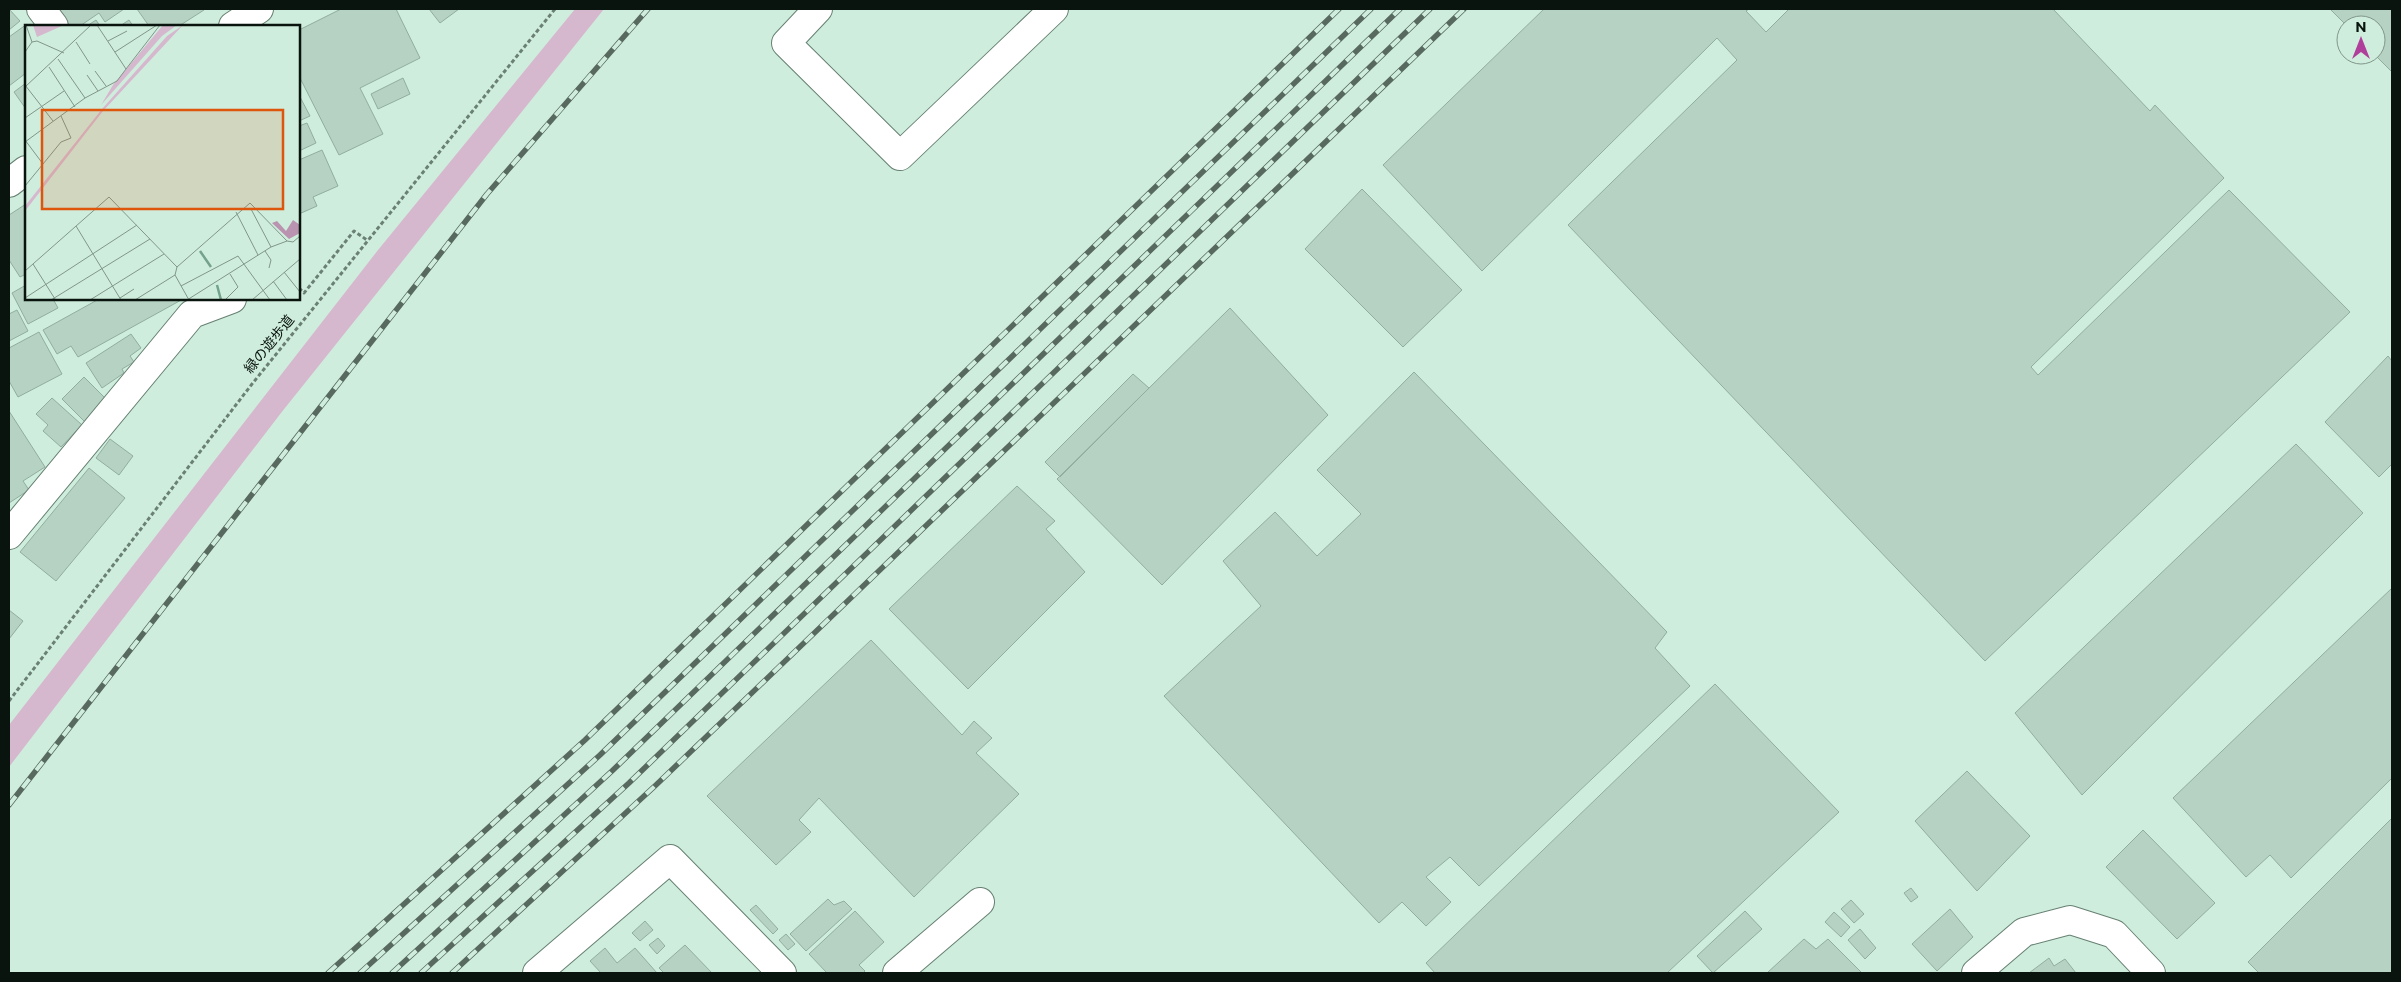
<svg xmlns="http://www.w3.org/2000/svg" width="2401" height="982" viewBox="0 0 2401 982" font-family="Montserrat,'Noto Sans JP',sans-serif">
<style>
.green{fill:#d6b8ce}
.building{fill:#b6d2c3;stroke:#91ad9e}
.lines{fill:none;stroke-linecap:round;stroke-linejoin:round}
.minor-casing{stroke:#668072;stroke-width:30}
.path{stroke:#6b8075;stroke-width:3;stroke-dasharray:4 2.5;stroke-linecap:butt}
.minor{stroke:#fff;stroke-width:28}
.rail-casing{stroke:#586a60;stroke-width:5.5}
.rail{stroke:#cfeddd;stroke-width:4;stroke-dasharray:11;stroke-linecap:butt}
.labels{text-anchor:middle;stroke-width:4.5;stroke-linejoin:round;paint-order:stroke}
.street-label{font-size:14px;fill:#09140e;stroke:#cfeddd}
.inset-river{fill:none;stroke:#75a28b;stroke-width:2.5}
.inset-road{fill:none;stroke:#80968a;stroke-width:1}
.view{fill:#dd560c;fill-opacity:0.15;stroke:#dd560c;stroke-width:2.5}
.inset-edge{fill:none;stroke:#09140e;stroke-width:2.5}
</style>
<rect width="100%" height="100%" fill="#cfeddd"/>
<path class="green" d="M575 9H604L281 413 9 767V725L378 250Z"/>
<path class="building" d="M9 9 20 21 9 30Z
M61 9H124L105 22 99 13 80 26H70L58 10Z
M137 9H203L204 10 179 26H149Z
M341 9H396L420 58 360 88 383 134 339 155 299 76V30Z
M429 9H459L440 23Z
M1544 9H1749L1746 11 1766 32 1789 9H2053L2150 111 2155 105 2224 178 2031 367 2038 375 2229 190 2350 312 1985 661 1568 225 1737 60 1717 38 1482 271 1383 165Z
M2330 9H2392V72L2375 55 2376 25H2346Z
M96 20 100 26H87Z
M129 20 133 26H120Z
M27 24 29 26H26V73L9 86V37Z
M403 78 410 94 378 109 371 94Z
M26 83V109L14 92Z
M299 95 310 116 299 121Z
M307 123 316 143 299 151V126Z
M322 150 338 186 313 197 317 206 299 214V160Z
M1362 189 1462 290 1403 347 1305 249Z
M26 204V274L20 277 9 260V215Z
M26 285V299H53L58 308 28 324 12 293Z
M99 299H183L78 357 71 346 57 354 43 330Z
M1230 308 1328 415 1162 585 1057 479Z
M17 310 28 331 9 341V314Z
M39 332 62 374 18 397 9 381V348Z
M131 334 141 348 130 356 134 362 122 369 124 373 102 388 86 363Z
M2388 356 2392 361V464L2379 477 2325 422Z
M1414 372 1667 632 1655 648 1690 686 1479 886 1450 857 1426 877 1451 902 1426 926 1402 902 1379 923 1164 696 1261 606 1223 561 1275 512 1317 556 1361 514 1317 470Z
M1133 374 1149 388 1060 477 1045 462Z
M84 377 108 401 85 422 62 399Z
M52 398 82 425 61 447 43 431 48 425 36 414Z
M9 411 45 467 23 481 29 490 9 503Z
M110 439 133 456 119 475 96 458Z
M2296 444 2363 513 2082 795 2015 713Z
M89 468 125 498 56 581 20 552Z
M1017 486 1055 521 1046 529 1085 572 968 689 889 609Z
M2392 588V778L2291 878 2270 855 2246 877 2173 798Z
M9 610 23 621 9 639Z
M871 640 962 735 974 721 992 738 976 753 1019 794 914 897 819 798 799 820 811 832 776 865 707 796Z
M1715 684 1839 812 1667 973H1435L1426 963Z
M1967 771 2030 836 1977 891 1915 821Z
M2392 818V973H2259L2248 962Z
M2143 830 2215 903 2177 939 2106 867Z
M1911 888 1918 897 1911 902 1904 893Z
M828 899 834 905 844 901 852 909 806 951 790 934Z
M1851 900 1864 914 1854 923 1841 909Z
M756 905 778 929 773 934 750 910Z
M1950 909 1973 937 1937 971 1912 944Z
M855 911 884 942 859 965 865 971 863 973H827L809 954Z
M1745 911 1762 929 1713 973 1697 956Z
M1834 912 1850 927 1841 937 1825 922Z
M645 921 653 930 640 941 632 933Z
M1860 929 1876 948 1865 959 1848 940Z
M786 934 795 944 788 950 779 940Z
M658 938 665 946 657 954 649 945Z
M1804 939 1816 949 1828 939 1862 973H1767Z
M685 945 712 973H664L659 968Z
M605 948 617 963 635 948 657 973H601L590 961Z
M2049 958 2054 966 2065 959 2076 973H2029Z"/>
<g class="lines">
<g class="minor-casing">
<path id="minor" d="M41 9 54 26
M818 9 786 43 900 156 1054 9
M233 26 259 9
M9 183 26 170
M9 535 192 314 232 299
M537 973 670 859 782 973
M897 973 980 902
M1976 973 2024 932 2070 920 2114 934 2151 973"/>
</g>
<path class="path" d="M299 288 304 293 354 231 367 240
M9 701 252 384 555 9"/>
<use href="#minor" class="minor"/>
<g class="rail-casing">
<path id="rail" d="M9 805 487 194 648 9
M328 973 585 740 1339 9
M360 973 600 755 1371 9
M392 973 612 771 1400 9
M421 973 629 783 1430 9
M452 973 656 785 1464 9"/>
</g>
<use href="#rail" class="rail"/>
</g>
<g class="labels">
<g class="street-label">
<text transform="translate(269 344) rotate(-51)" y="5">緑の遊歩道</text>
</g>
</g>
<g transform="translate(25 25)">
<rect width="275" height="275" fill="#cfeddd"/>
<path d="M8 0H39L12 12ZM138 0H152L137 11 76 80 88 60ZM158 0 78 86 0 186V181L77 84 142 11Z" fill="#d6b8ce"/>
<path d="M268 195 275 200V208L264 214 247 198 252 196 261 206Z" fill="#b993af"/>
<path class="inset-river" d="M175 226 186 242M192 260 196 275"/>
<path class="inset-road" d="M1 0 7 17M83 16 102 6M51 17 65 39M0 27 7 17 12 16 39 28M90 27 132 0M33 34 60 73M24 42 50 82M101 44 135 0M70 46 81 61M62 50 73 66M0 60 28 96M0 62 66 0M0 93 39 66M0 115 18 139M0 117 60 73 92 56 101 44 72 0M0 161 36 117 46 113 36 91M226 184 246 222M211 187 233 230M51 201 96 275M240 226 246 235 244 243M8 239 30 274M0 246 84 172 152 242 225 178 262 216M259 247 275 267M150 250 164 275M248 256 262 275M156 261 213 231 245 275M0 273 112 200M95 273 109 264M26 275 125 214M65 275 139 229M110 275 150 250 152 242M162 275 246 222 262 216 268 217 275 211M200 275 213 262 205 249M227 275 275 234"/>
<path class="view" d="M17 85H258V184H17Z"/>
<rect width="275" height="275" class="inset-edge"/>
</g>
<rect width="2401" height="982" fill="none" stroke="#09140e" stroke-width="20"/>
<g transform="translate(2361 40)"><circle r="24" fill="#cfeddd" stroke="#80968a"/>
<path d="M0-4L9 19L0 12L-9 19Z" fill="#b03f9b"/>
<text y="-8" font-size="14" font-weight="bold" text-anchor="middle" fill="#09140e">N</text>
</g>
</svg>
